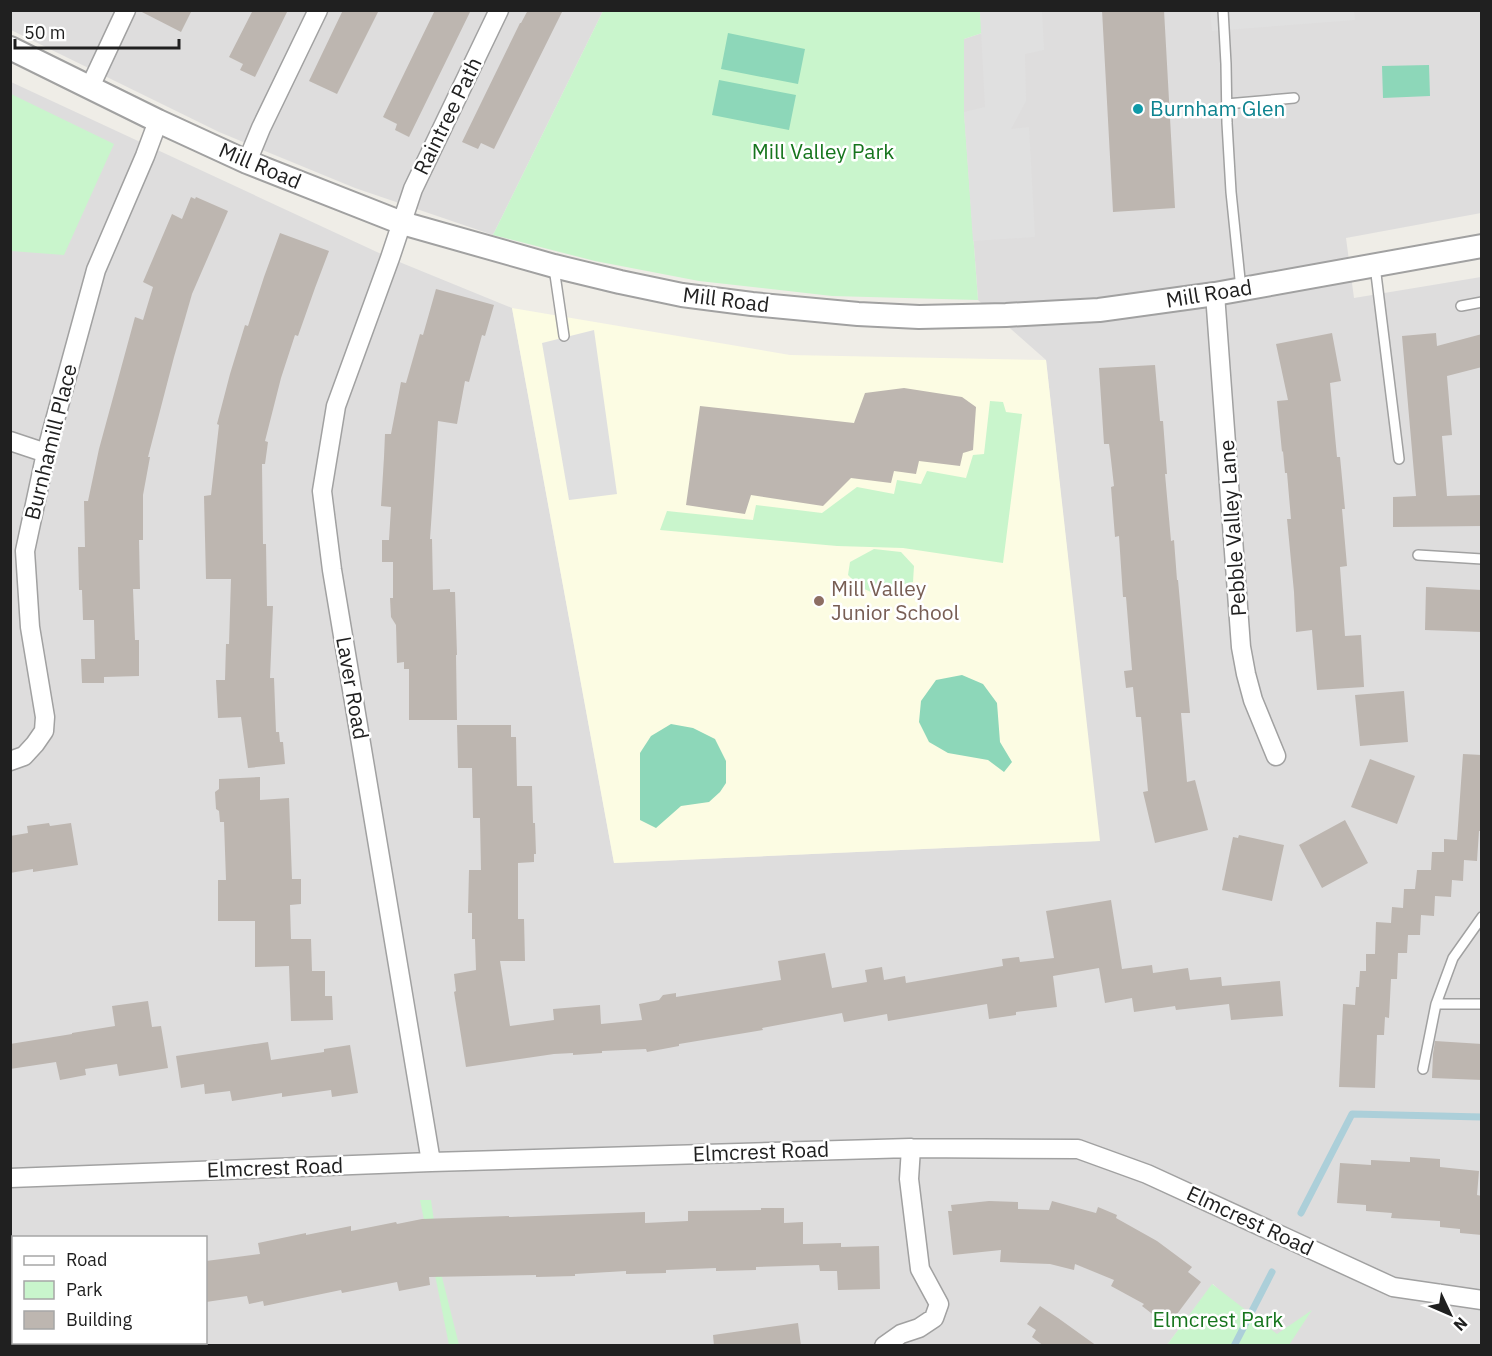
<svg xmlns="http://www.w3.org/2000/svg" width="1492" height="1356" viewBox="0 0 1492 1356" font-family="'IBM Plex Sans',sans-serif">
<style>
.residential{fill:#dedddd;fill-rule:evenodd}
.education{fill:#fcfce3}
.park{fill:#c9f5cc}
.pitch{fill:#8dd7b9}
.parking{fill:#e0e0e0}
.lines{fill:none;stroke-linecap:round;stroke-linejoin:round}
.stream{stroke:#accfd9;stroke-width:7}
.building{fill:#bdb6b0}
.service-casing{stroke:#a1a1a1;stroke-width:12}
.minor-casing{stroke:#a1a1a1;stroke-width:21}
.tertiary-casing{stroke:#a1a1a1;stroke-width:26}
.service{stroke:#fff;stroke-width:9}
.minor{stroke:#fff;stroke-width:18}
.tertiary{stroke:#fff;stroke-width:22}
.culture-dot{fill:#0f9aa8;stroke:#fff;stroke-width:2}
.education-dot{fill:#8d6e63;stroke:#fff;stroke-width:2}
.labels{text-anchor:middle;stroke-width:5;stroke-linejoin:round;paint-order:stroke}
.culture-label{font-size:21px;fill:#0d838f;stroke:#fff;text-anchor:start}
.street-label{font-size:21px;fill:#202020;stroke:#fff}
.park-label{font-size:21px;fill:#16751d;stroke:#fff}
.education-label{font-size:21px;fill:#785e54;stroke:#fff;text-anchor:start}
</style>
<rect width="100%" height="100%" fill="#efede7"/>
<path class="residential" d="M10 11H603L493 235 355 188 219 132 11 30Z
M980 11H1481V213L1346 238 1354 298 1481 277V1345H1273L1213 1284 1167 1345H11V82L392 259 512 308 614 863 1099 841 1046 360 978 300 964 112V39L982 33ZM14 1238H206V1342H14Z"/>
<path class="education" d="M512 308 790 355 1046 360 1100 841 614 863Z"/>
<path class="park" d="M603 11H980L982 33 964 39V112L978 300 832 296 699 281 595 261 493 235Z
M11 94 114 144 64 255 11 251Z
M990 401 1003 402 1006 412 1022 414 1003 563 903 548 837 546 660 530 667 511 753 520 756 505 822 513 857 487 894 494 897 480 921 484 927 471 966 478 973 455 984 454Z
M874 549 901 552 914 566 913 582 871 592 860 587 848 575 850 562Z
M420 1200H431L442 1277 459 1345H449Z
M1212 1284 1277 1334 1312 1310 1289 1345H1167Z"/>
<path class="pitch" d="M728 33 805 49 798 84 721 69Z
M1429 65 1430 96 1383 98 1382 66Z
M719 80 796 95 789 130 712 115Z
M962 675 983 684 997 703 1000 742 1012 762 1004 772 988 760 948 753 929 742 919 722 921 701 936 680Z
M671 724 693 728 715 739 726 761V783L720 792 709 802 681 806 656 828 640 820V753L651 736Z"/>
<path class="parking" d="M980 11H1042L1044 50 1025 54 1026 101 1011 129 1029 127 1035 237 973 241 964 112 985 107Z
M1210 11H1354L1355 20 1212 31Z
M594 330 617 494 569 500 542 343Z"/>
<g class="lines">
<path class="stream" d="M1301 1213 1352 1114 1482 1117
M1234 1346 1272 1272"/>
</g>
<path class="building" d="M138 10H192L181 32Z
M253 10H288L255 77 240 70 243 64 229 57Z
M343 10H379L337 94 309 81Z
M435 10H471L409 137 395 130 397 124 383 117Z
M528 10H563L494 149 481 143 478 149 462 142 520 23H521Z
M1102 10H1164L1175 208 1113 212Z
M191 197 195 199 196 197 228 211 192 294 174 357 148 457H150L143 495V540H139L140 589H133L135 640H139V676L104 677V683H82L81 659H95L94 620H83L82 590H79L78 547H85L84 501H88L99 449 135 317 143 320 153 287 143 282 172 214 182 219Z
M280 233 329 251 315 288 298 336 295 335 281 378 265 441 268 442 265 464H262L263 544H266L267 606H273L270 678H274L276 732H279L280 742H283L285 764 248 768 241 717 218 718 216 680H225L226 644H229L231 579H206L204 496 211 495 219 425 217 424 230 374 245 325 248 326 264 277Z
M436 289 494 305 485 336 482 335 469 382 465 381 457 424 438 421 430 539H432L433 590 450 589V592H455L457 655H456L457 720H409V669H404V662L397 663 396 625 391 617 390 598H393V562H382V540H389L391 507 381 506 384 457 385 434H391L401 382 406 383 420 334 423 335Z
M1332 333 1341 381 1330 383 1337 457H1340L1345 509H1342L1347 566 1340 567 1345 636 1361 635 1364 687 1317 690 1312 630 1296 632 1294 592 1287 519H1291L1287 473H1285L1283 451 1282 452 1277 401 1288 400 1276 344Z
M1436 333 1437 346 1482 334V367L1447 376 1452 435 1442 436 1447 496 1482 495V526L1393 527V497L1416 496 1402 336Z
M1155 365 1160 421H1163L1167 474H1165L1171 541 1174 540 1177 580H1178L1190 713H1181L1187 782 1195 780 1208 830 1155 843 1143 792 1148 791 1141 717H1136L1133 687 1126 688 1124 671 1132 670 1126 597H1123L1119 536 1115 537 1111 487 1114 486 1110 451 1109 444H1104L1099 368Z
M904 388 962 397 976 407 973 450 963 453 960 466 919 461 916 474 894 471 891 483 851 478 823 506 751 495 745 514 686 505 700 406 854 423 865 393Z
M1426 587 1482 590V632L1425 630Z
M1404 691 1408 742 1360 746 1355 695Z
M457 725H511V737H516L517 786H532L533 823H535L536 854H534V862L518 863V919H524L525 961H500L510 1026 554 1020 553 1009 600 1005 601 1024 642 1020 639 1004 659 1000 663 995 676 993V997L781 980 778 961 825 953 832 988 867 982 865 970 882 967 884 980 905 976 906 983 1003 966 1002 959 1019 957 1020 962 1054 958 1046 911 1111 900 1122 969 1152 965 1153 973 1188 968 1190 980 1221 977 1222 986 1280 981 1283 1016 1231 1020 1229 1004 1176 1010 1175 1006 1134 1012 1132 998 1105 1003 1099 968 1053 976 1057 1007 1016 1012V1015L989 1019 987 1004 888 1021 887 1014 844 1022 842 1013 762 1028 763 1030 679 1044V1046L647 1052 646 1049 602 1051V1053L573 1055V1053L554 1054 466 1067 454 992 456 991 454 974 476 970 475 939H472V913H468L469 870H481L480 818H473L472 768H458Z
M1463 754 1482 755V831H1479L1477 861 1464 860 1463 881 1452 880 1451 897 1435 896 1434 916 1421 915 1420 935H1408L1407 953H1398L1397 979H1391L1389 1018 1385 1017 1384 1035H1377L1375 1088 1339 1087 1343 1004 1355 1005 1356 987H1359L1360 971H1366V954H1375L1376 922 1391 923 1392 907 1403 908 1404 889H1415L1417 870H1431L1432 852H1444V839L1457 840Z
M1370 759 1415 776 1397 824 1351 807Z
M260 777V800L289 798 292 879H301V904L290 905 291 939H311L312 971H325V996H332L333 1020 291 1021 289 966 255 967V921H218V880H226L224 822H220L219 811 216 809 215 792 219 789V779Z
M1345 820 1368 863 1322 888 1299 845Z
M49 823 50 826 71 823 78 865 33 872V869L10 873V836L28 833 27 826Z
M1239 835 1284 845 1272 901 1222 890 1233 837 1238 838Z
M148 1001 152 1027 161 1026 168 1068 119 1076 117 1064 85 1069 86 1075 60 1080 56 1062 10 1069V1044L72 1034V1033L115 1026 112 1006Z
M1435 1041 1482 1044V1080L1432 1078 1433 1054Z
M268 1042 271 1060 324 1052V1049L350 1045 358 1093 332 1097 331 1090 282 1097V1093L232 1101 230 1091 205 1094 204 1084 181 1088 176 1056Z
M1410 1157 1440 1159V1167L1479 1171 1477 1195 1482 1196V1235L1460 1233V1229L1440 1227V1221L1391 1218 1392 1213 1366 1211V1205L1337 1203 1340 1163 1371 1165V1160L1410 1162Z
M989 1201 1018 1202V1209L1049 1210 1052 1201 1096 1213 1098 1207 1117 1215 1116 1218 1157 1241 1192 1267 1188 1272 1201 1282 1168 1326 1142 1306 1144 1304 1111 1286 1114 1280 1075 1264 1074 1270 1050 1264 1000 1262 1001 1250 953 1255 948 1211H952L951 1205Z
M761 1208H784V1223L803 1222V1244L841 1243V1247L879 1246 880 1289 838 1290 837 1271H820L819 1265 756 1267V1270L716 1271V1268L666 1270V1273L626 1274V1271L575 1274V1276L536 1277V1275L429 1277 430 1285 399 1291 397 1282 342 1293 341 1290 264 1306 263 1301 249 1304 247 1296 206 1302V1261L260 1254 258 1243 306 1233V1235L351 1226V1231L396 1222 397 1224 422 1219 509 1216V1217L645 1212V1223L688 1221V1211L761 1210Z
M1040 1306 1058 1318 1097 1346H1044L1032 1337 1036 1330 1027 1324Z
M798 1323 801 1346H714L713 1335Z"/>
<g class="lines">
<g class="service-casing">
<path id="service" d="M1223 10 1226 64 1227 123 1231 192 1241 289
M1226 104 1294 98
M1375 266 1399 459
M554 268 564 336
M1461 306 1482 302
M1418 555 1482 559
M1436 1004H1482
M1423 1069 1436 1004 1453 958 1482 917"/>
</g>
<g class="minor-casing">
<path id="minor" d="M90 87 126 10
M247 162 261 128 318 10
M1215 294 1241 647 1246 674 1253 700 1276 756
M10 441 46 453
M10 761 24 756 35 744 44 731 45 717 30 627 25 551 46 453 96 270 145 156 158 121
M431 1162 332 570 322 491 336 406 390 258 413 189 499 10
M10 1178 431 1162 911 1148 1078 1149 1147 1174 1393 1287 1482 1300
M884 1346 901 1334 919 1328 934 1318 939 1304 920 1269 909 1179 911 1148"/>
</g>
<g class="tertiary-casing">
<path id="tertiary" d="M10 48 158 121 247 162 402 223 554 266 620 282 682 295 752 304 858 314 919 317 1006 315 1099 310 1215 294 1482 246"/>
</g>
<use href="#service" class="service"/>
<use href="#minor" class="minor"/>
<use href="#tertiary" class="tertiary"/>
</g>
<circle class="culture-dot" cx="1138" cy="109" r="6"/>
<circle class="education-dot" cx="819" cy="601" r="6"/>
<g class="labels">
<g class="culture-label">
<text x="1150" y="116">Burnham Glen</text>
</g>
<g class="street-label">
<text transform="translate(448 116) rotate(-64)" y="7">Raintree Path</text>
<text transform="translate(260 166) rotate(23)" y="7">Mill Road</text>
<text transform="translate(1209 294) rotate(-9)" y="7">Mill Road</text>
<text transform="translate(726 300) rotate(7)" y="7">Mill Road</text>
<text transform="translate(51 442) rotate(-76)" y="7">Burnhamill Place</text>
<text transform="translate(1233 528) rotate(-94)" y="7">Pebble Valley Lane</text>
<text transform="translate(352 688) rotate(80)" y="7">Laver Road</text>
<text transform="translate(761 1152) rotate(-2)" y="7">Elmcrest Road</text>
<text transform="translate(275 1168) rotate(-2)" y="7">Elmcrest Road</text>
<text transform="translate(1250 1221) rotate(25)" y="7">Elmcrest Road</text>
</g>
<g class="park-label">
<text x="823" y="159">Mill Valley Park</text>
<text x="1218" y="1327">Elmcrest Park</text>
</g>
<g class="education-label">
<text x="831" y="596">Mill Valley<tspan x="831" dy="24">Junior School</tspan></text>
</g>
</g>
<rect width="1492" height="1356" fill="none" stroke="#202020" stroke-width="24"/>
<rect x="12" y="1236" width="195" height="108" fill="#ffffff" stroke="#a6a6a6" stroke-width="1.5"/>
<rect x="24" y="1256" width="30" height="9" fill="#ffffff" stroke="#a6a6a6" stroke-width="1.5"/>
<text x="66" y="1266" font-size="18" fill="#202020">Road</text>
<rect x="24" y="1281" width="30" height="18" fill="#c9f5cc" stroke="#a6a6a6" stroke-width="1.5"/>
<text x="66" y="1296" font-size="18" fill="#202020">Park</text>
<rect x="24" y="1311" width="30" height="18" fill="#bdb6b0" stroke="#a6a6a6" stroke-width="1.5"/>
<text x="66" y="1326" font-size="18" fill="#202020">Building</text>
<g transform="translate(1450 1314) rotate(134)" stroke="#ffffff" stroke-width="4.5" paint-order="stroke">
<path d="M0-4.5L10 22L0 15L-10 22Z" fill="#202020"/>
<text y="-9" font-size="16" font-weight="bold" text-anchor="middle" fill="#202020">N</text>
</g>
<path d="M15 39v9h164v-9" fill="none" stroke="#202020" stroke-width="3"/>
<text x="24" y="39" font-size="18" fill="#202020" stroke="#ffffff" stroke-width="4.5" paint-order="stroke">50 m</text>
</svg>
